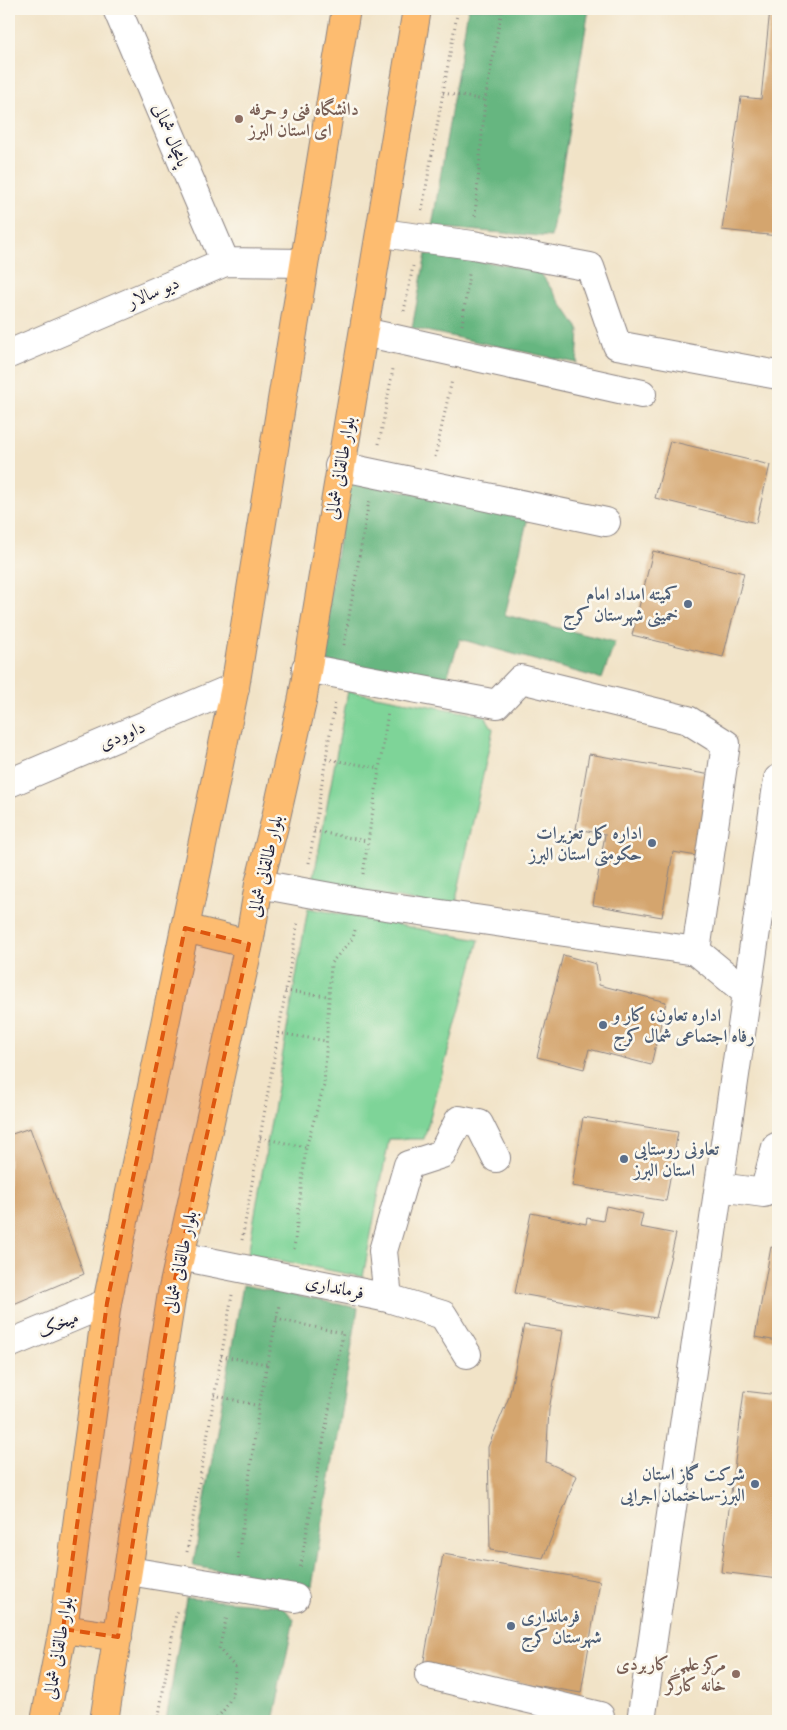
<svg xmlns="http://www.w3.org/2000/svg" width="787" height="1730" viewBox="0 0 787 1730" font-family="'Gentium Book Plus',Amiri,serif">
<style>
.green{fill:#7ed498;stroke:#507b6a}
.forest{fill:#66b680;stroke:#446c5e}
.building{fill:#d4a56e}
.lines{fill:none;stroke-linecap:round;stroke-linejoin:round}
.minor-casing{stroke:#8a8281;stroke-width:30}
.major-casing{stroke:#8a8281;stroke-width:30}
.path{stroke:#8a8281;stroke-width:3;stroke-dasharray:1 4;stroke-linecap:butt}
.minor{stroke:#fff;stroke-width:28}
.major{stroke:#fdbc6f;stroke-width:28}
.marked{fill:#de560e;fill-opacity:0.2;stroke:#de560e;stroke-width:4;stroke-dasharray:10 6;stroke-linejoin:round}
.education-dot{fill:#8d6e63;stroke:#fbf7ec;stroke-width:2}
.service-dot{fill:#5c6f8a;stroke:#fbf7ec;stroke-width:2}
.labels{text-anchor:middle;stroke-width:5;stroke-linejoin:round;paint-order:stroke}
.education-label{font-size:18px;font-weight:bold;fill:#785e54;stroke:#fbf7ec;text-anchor:start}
.street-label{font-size:18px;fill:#22223b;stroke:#fbf7ec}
.service-label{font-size:18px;font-weight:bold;fill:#4e5e75;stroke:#fbf7ec;text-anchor:end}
</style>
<rect width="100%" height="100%" fill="#fbf7ec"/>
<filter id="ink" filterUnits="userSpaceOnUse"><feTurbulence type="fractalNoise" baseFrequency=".02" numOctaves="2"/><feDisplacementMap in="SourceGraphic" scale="10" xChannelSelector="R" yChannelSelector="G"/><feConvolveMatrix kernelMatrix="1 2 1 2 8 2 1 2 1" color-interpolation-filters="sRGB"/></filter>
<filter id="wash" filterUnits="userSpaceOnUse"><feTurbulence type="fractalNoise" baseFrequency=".0096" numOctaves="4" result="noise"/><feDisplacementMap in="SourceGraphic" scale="20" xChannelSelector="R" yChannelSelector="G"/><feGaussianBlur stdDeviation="1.12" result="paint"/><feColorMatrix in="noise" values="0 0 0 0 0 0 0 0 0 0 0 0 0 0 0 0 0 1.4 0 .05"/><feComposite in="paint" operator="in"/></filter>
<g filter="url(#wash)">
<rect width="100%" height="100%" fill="#f1e3c7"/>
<path class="green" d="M348 691 485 716 493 729 457 895V909L313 882Z
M308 908 479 940 424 1139H389L363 1277 248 1254Z"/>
<path class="forest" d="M468 9H589L551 237 432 227Z
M426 254 538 269 579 330 577 363 412 328Z
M349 480 528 517 505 615 615 642 602 679 460 639 444 686 319 660Z
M243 1285 358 1308 312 1587 193 1566Z
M186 1598 282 1606 294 1619 273 1721H166Z"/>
<g id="blocks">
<path class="building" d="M770 9H778V236L722 230 741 97 761 99Z
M670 441 770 465 756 523 655 498Z
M653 551 744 573 723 657 632 635Z
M589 754 711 775 697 856 673 852 662 917 593 905 605 834 576 829Z
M563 955 596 964 599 985 666 1002 651 1065 589 1049 584 1069 537 1057Z
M583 1117 678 1132 666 1201 572 1186Z
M30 1128 84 1274 9 1306V1135Z
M606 1206 643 1214 640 1227 676 1234 656 1318 515 1293 531 1213 586 1224 587 1218 603 1221Z
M771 1247 778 1249V1341L755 1337Z
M524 1325 563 1331 549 1410 546 1462 577 1476 543 1558 490 1550 488 1447 509 1397Z
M744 1391 778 1395V1579L721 1572Z
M443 1554 600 1581 581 1693 423 1666Z"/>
</g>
</g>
<g filter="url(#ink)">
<use href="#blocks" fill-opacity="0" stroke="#8a8281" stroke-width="1"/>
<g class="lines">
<g class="minor-casing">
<path id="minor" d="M117 9 225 262
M381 233 473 245 590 267 617 345 778 375
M364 332 642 394
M9 354 225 262 304 263
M339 466 606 522
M306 668 497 704 521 679 688 720 726 744 696 951 747 993
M9 783 235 687
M259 884 358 902 696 951
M719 1187 764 1193 776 1147H778
M180 1256 388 1298 443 1315 467 1354
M388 1298 383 1251 408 1165 442 1154 459 1120 479 1124 496 1158
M9 1344 107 1303
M129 1571 295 1598
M429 1675 600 1716 599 1721
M641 1721 778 779"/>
</g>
<g class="major-casing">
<path id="major" d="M185 928 249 944
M63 1629 118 1637
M45 1721 63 1629 107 1303 235 687 346 9
M104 1721 172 1293 249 944 259 884 274 826 302 702 417 9"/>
</g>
<path class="path" d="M443 93 485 100
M422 210 458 9
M475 216 485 100 502 9
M404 311 413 266
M462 325 469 274
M379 444 393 369
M435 457 452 380
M344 645 369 501
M326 759 380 768
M314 831 367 841
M309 863 335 702
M363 874 388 712
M285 991 328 996
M278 1033 327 1041
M260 1138 306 1147
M242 1240 298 921
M294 1249 306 1147 324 1086 331 963 353 938 355 930
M276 1319 343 1333 300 1569
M221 1356 267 1364
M214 1395 259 1406
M187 1552 232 1295
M238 1559 259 1406 279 1306
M158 1721 177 1608
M213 1721C231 1706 235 1690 235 1667L219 1649 227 1616"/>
<use href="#minor" class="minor"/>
<use href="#major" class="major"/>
</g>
</g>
<path class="marked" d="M185 928 249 944 172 1293 118 1637 63 1629 107 1303Z"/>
<g class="education-dot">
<circle cx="239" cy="119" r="5"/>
<circle cx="736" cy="1674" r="5"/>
</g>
<g class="service-dot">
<circle cx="688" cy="604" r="5"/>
<circle cx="652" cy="843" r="5"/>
<circle cx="603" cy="1025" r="5"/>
<circle cx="624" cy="1159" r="5"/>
<circle cx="755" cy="1484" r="5"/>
<circle cx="511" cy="1626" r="5"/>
</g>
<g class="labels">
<g class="education-label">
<text x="249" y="115">دانشگاه فنی و حرفه<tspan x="249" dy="21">ای استان البرز</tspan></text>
<text x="726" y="1670" text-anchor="end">مرکز علمی کاربردی<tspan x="726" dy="21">خانه کارگر</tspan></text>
</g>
<g class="street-label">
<text transform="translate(171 135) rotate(67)" y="6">پامچال شمالی</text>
<text transform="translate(153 292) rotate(-23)" y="6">دیو سالار</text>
<text transform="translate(340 468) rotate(-80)" y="6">بلوار طالقانی شمالی</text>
<text transform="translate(122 735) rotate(-23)" y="6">داوودی</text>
<text transform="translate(265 866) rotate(-77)" y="6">بلوار طالقانی شمالی</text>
<text transform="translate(180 1262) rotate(-78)" y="6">بلوار طالقانی شمالی</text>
<text transform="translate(335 1287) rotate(12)" y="6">فرمانداری</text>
<text transform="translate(58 1324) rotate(-23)" y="6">میخک</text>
<text transform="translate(58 1648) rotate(-80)" y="6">بلوار طالقانی شمالی</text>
</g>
<g class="service-label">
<text x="678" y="600">کمیته امداد امام<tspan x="678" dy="21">خمینی شهرستان کرج</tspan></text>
<text x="642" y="839">اداره کل تعزیرات<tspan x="642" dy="21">حکومتی استان البرز</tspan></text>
<text x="613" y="1021" text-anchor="start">اداره تعاون، کار و<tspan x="613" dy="21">رفاه اجتماعی شمال کرج</tspan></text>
<text x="634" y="1155" text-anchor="start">تعاونی روستایی<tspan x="634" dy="21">استان البرز</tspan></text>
<text x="745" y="1480">شرکت گاز استان<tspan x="745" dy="21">البرز-ساختمان اجرایی</tspan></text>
<text x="521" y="1622" text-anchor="start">فرمانداری<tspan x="521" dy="21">شهرستان کرج</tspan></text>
</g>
</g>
<rect width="787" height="1730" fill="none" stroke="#fbf7ec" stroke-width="30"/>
</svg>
